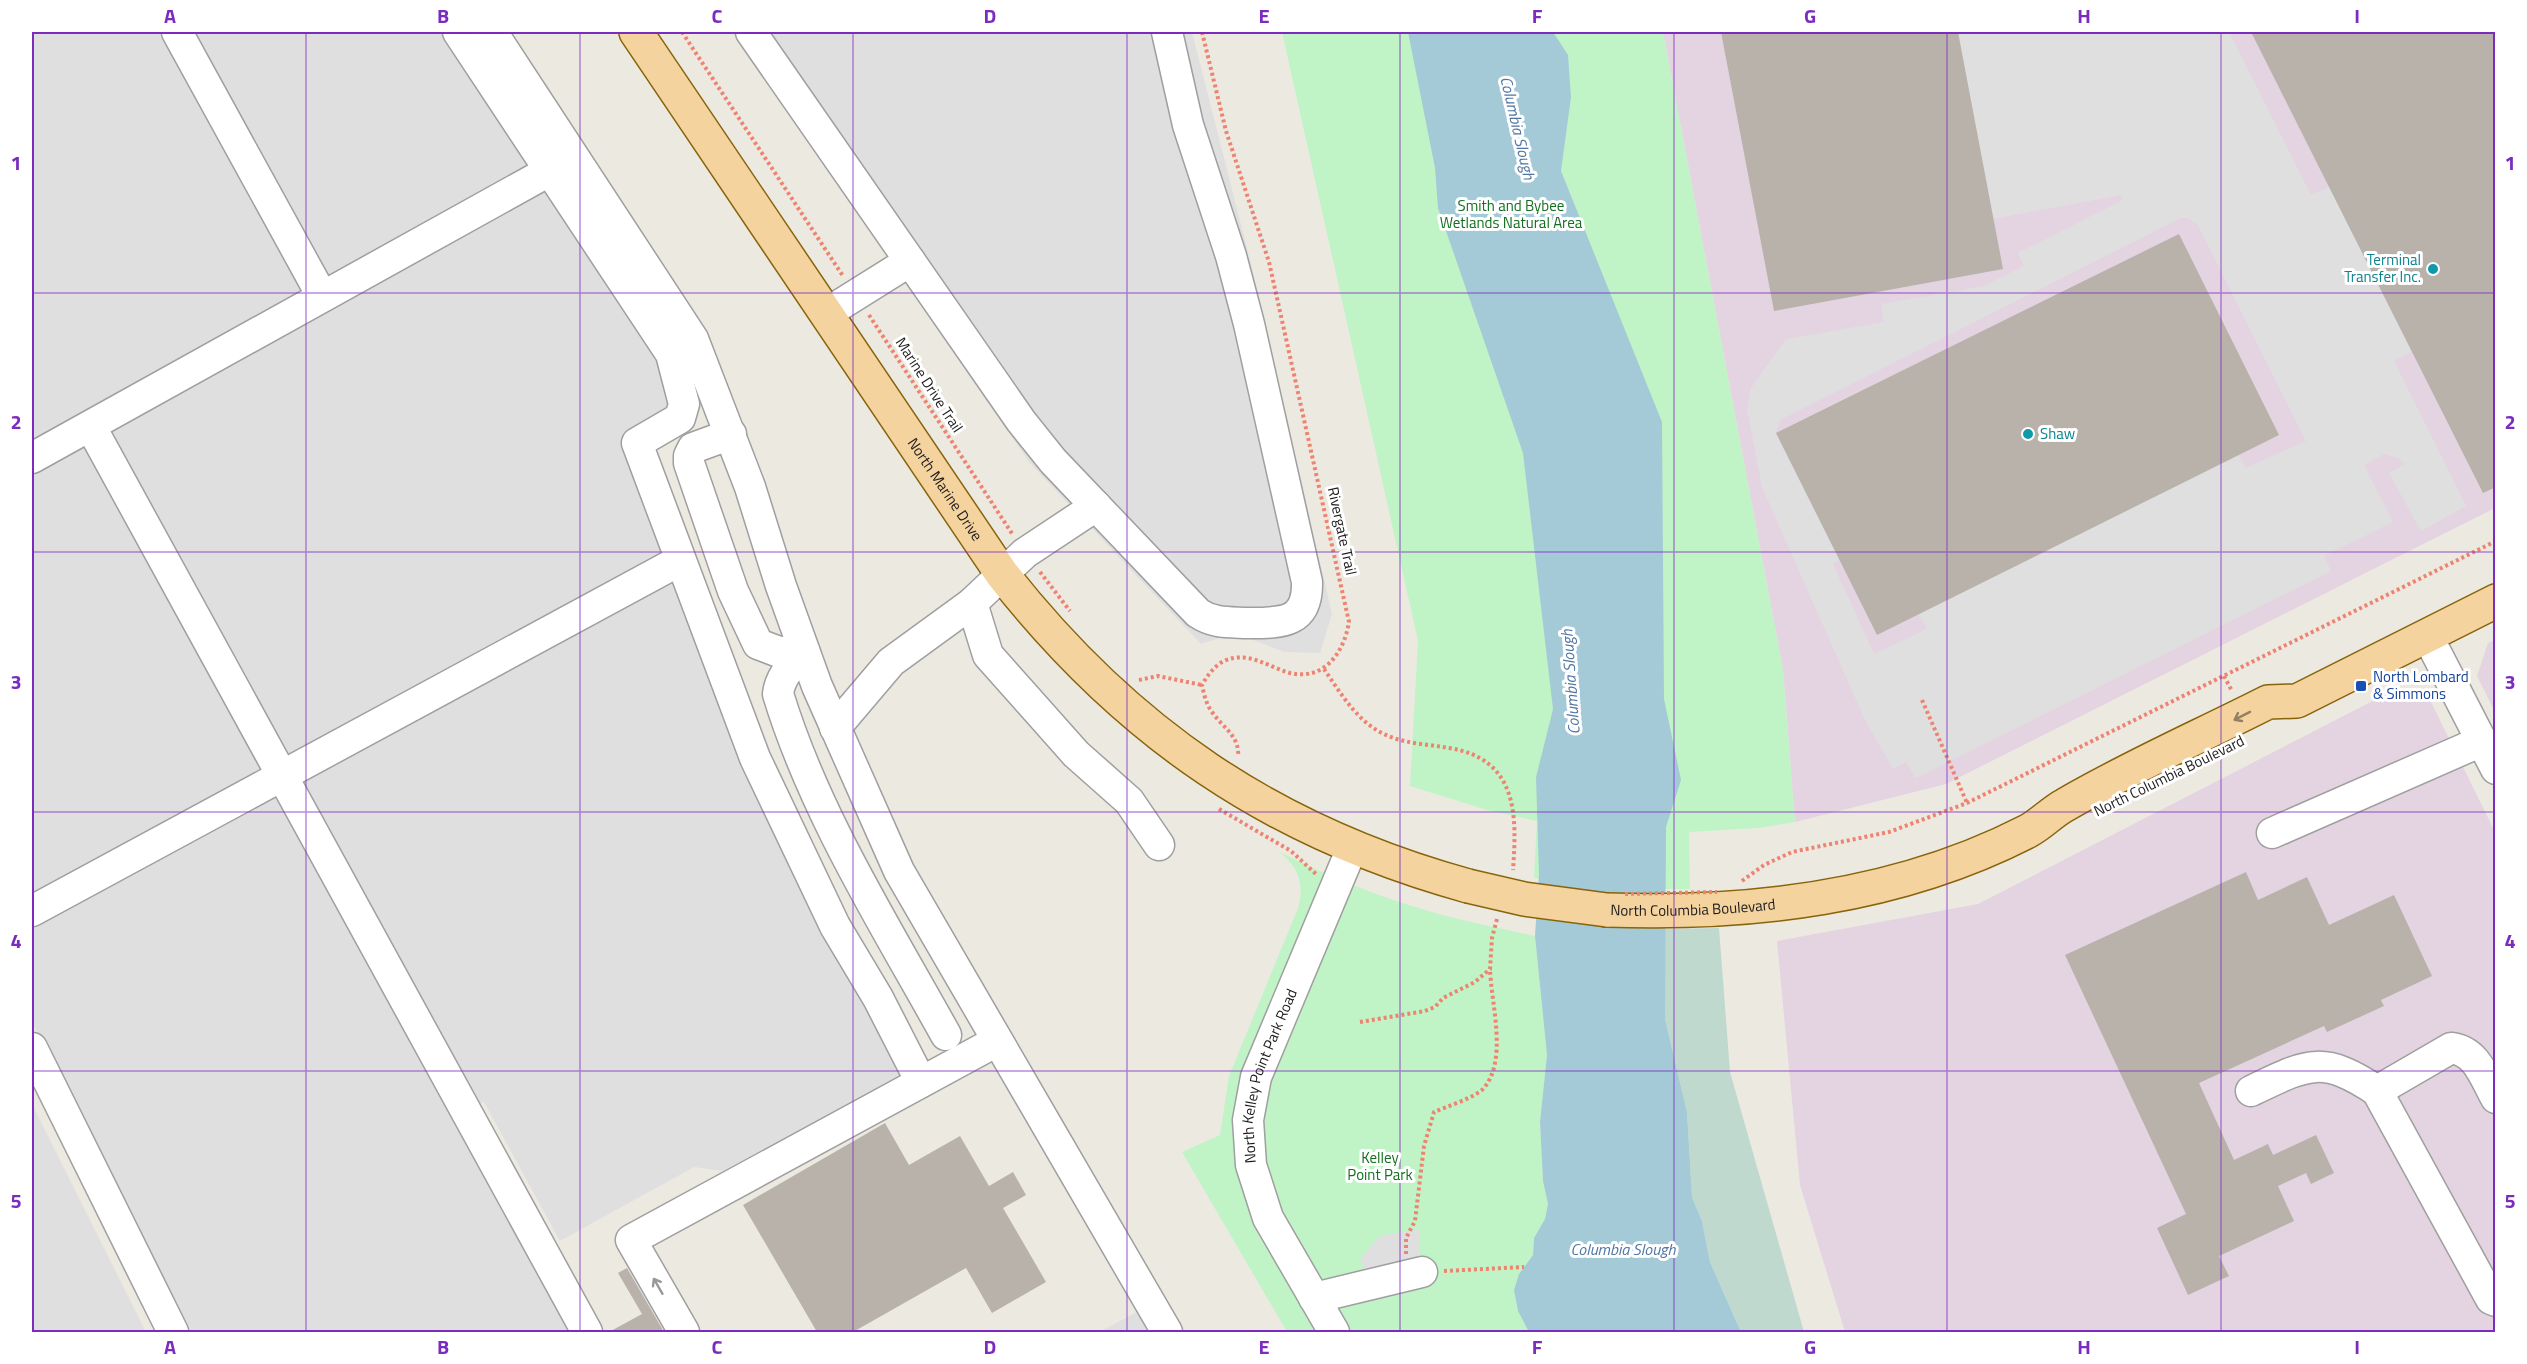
<svg xmlns="http://www.w3.org/2000/svg" width="2527" height="1364" viewBox="0 0 2527 1364" font-family="'Titillium Web',sans-serif">
<style>
.industrial{fill:#e4d4e1}
.wetland{fill:#bfd9ce}
.park{fill:#c0f4c7}
.parking{fill:#dfdfdf;fill-rule:evenodd}
.water{fill:#a4c9d7}
.building{fill:#b8b2ab}
.lines{fill:none;stroke-linecap:round;stroke-linejoin:round}
.minor-casing{stroke:#9f9f9f;stroke-width:33}
.major-casing{stroke:#87640b;stroke-width:36}
.path{stroke:#ee8370;stroke-width:4;stroke-dasharray:3 3;stroke-linecap:butt}
.minor{stroke:#fff;stroke-width:30}
.major{stroke:#f4d39e;stroke-width:33}
.major-bridge-casing{stroke:#87640b;stroke-width:36;stroke-linecap:butt}
.path-bridge{stroke:#ee8370;stroke-width:4;stroke-dasharray:3 3;stroke-linecap:butt}
.major-bridge{stroke:#f4d39e;stroke-width:33}
.oneway{stroke:#928063}
.oneway2{stroke:#989898}
.grid{fill:none;stroke:#7b2cbf;stroke-width:1.5;stroke-opacity:0.55}
.culture-dot{fill:#0f9aa8;stroke:#fff;stroke-width:2}
.transit-dot{fill:#1a4fb4;stroke:#fff;stroke-width:2}
.labels{text-anchor:middle;stroke-width:6;stroke-linejoin:round;paint-order:stroke}
.park-label{font-size:15px;fill:#136f1f;stroke:#fff}
.culture-label{font-size:15px;fill:#0d838f;stroke:#fff;text-anchor:end}
.street-label{font-size:15px;fill:#1b1b1b;stroke:#fff}
.transit-label{font-size:15px;fill:#164399;stroke:#fff;text-anchor:start}
.water-label{font-size:16px;font-style:italic;fill:#5075a2;stroke:#fff}
.neatline{fill:none;stroke:#7b2cbf;stroke-width:2}
.grid-label{font-size:20px;text-anchor:middle;font-weight:bold;fill:#7b2cbf}
</style>
<rect width="100%" height="100%" fill="#ece9e1"/>
<path class="industrial" d="M1663 32H2495V508L1946 784 1795 822 1783 670Z
M2495 640V712L2477 676 2488 643Z
M2398 688 2429 698 2495 832V1332H1845L1800 1185 1777 941 1978 904Z"/>
<path class="wetland" d="M1719 928 1730 1072 1804 1332H1741L1710 1262 1702 1221 1692 1197 1687 1112 1665 1019 1664 929Z"/>
<path class="park" d="M1282 32H1663L1783 670 1795 822 1759 828 1689 832 1690 889H1646L1534 878 1537 821 1487 810 1410 786 1418 641Z
M1278 851C1327 876 1379 897 1432 912 1466 922 1500 928 1535 936L1547 1055 1540 1122 1543 1181 1548 1204 1545 1219 1534 1238 1533 1255 1519 1274 1529 1332H1287L1182 1152 1220 1135 1229 1076 1298 908C1305 884 1298 866 1278 851Z"/>
<path class="parking" d="M32 32H444L657 358 670 409 631 430 667 553 268 770 576 1332H187L32 1022Z
M734 32H1192L1253 272 1332 614 1320 653 1284 652 1235 633 1201 644 1029 462Z
M1958 32H2229L2311 195 2329 187 2412 351 2394 361 2466 506 2421 531 2389 473 2405 464 2398 458 2384 454 2364 465 2393 522 2324 556 2331 571 1916 778 1906 762 1893 769 1864 718 1762 487 1747 409 1751 388 1786 339 1884 322 1881 304 1984 286 2024 266 2018 253 2123 200 2121 195 1993 219ZM2181 218H2188L2198 225 2306 441 2246 468 2239 455 1919 614 1927 629 1874 654 1833 564 1840 560 1776 433 1780 420Z
M674 573 903 1073 723 1171 694 1167 560 1241 484 1102 475 1105 297 778Z
M32 1104 146 1332H32Z
M1419 1229 1421 1266 1364 1273 1361 1257 1380 1236Z
M1139 1311 1151 1332H1099Z"/>
<path class="water" d="M1408 32H1553L1568 55 1571 97 1561 171 1662 422 1664 699 1681 780 1666 827 1665 1019 1687 1112 1692 1197 1702 1221 1710 1262 1741 1332H1529L1518 1311 1514 1290 1519 1274 1533 1255 1534 1238 1545 1219 1548 1204 1543 1181 1540 1122 1547 1055 1535 936 1539 874 1536 777 1553 709 1523 453 1438 208 1435 168Z"/>
<path class="building" d="M1721 32H1958L2003 269 1774 311Z
M2251 32H2496V487L2483 493Z
M2179 234 2279 435 1877 635 1776 433Z
M2246 872 2258 900 2307 877 2329 925 2394 895 2432 976 2381 1000 2384 1006 2327 1032 2324 1026 2199 1083 2234 1160 2268 1144 2273 1155 2316 1135 2334 1173 2311 1184 2306 1173 2278 1186 2294 1221 2219 1256 2229 1276 2188 1295 2157 1228 2186 1214 2065 955Z
M885 1123 909 1165 960 1136 989 1186 1013 1172 1026 1195 1003 1208 1046 1282 992 1313 966 1268 853 1332H817L743 1205Z
M627 1268 664 1332H609L642 1314 618 1273Z"/>
<g class="lines">
<g class="minor-casing">
<g id="minor">
<path d="M177 32 322 296"/>
<path d="M458 32 671 354 684 404 680 418 637 443 755 758 835 926 878 998 921 1082"/>
<path d="M492 32 693 339 750 487 781 586 817 686 899 871 1167 1332"/>
<path d="M751 32 1021 421 1053 461 1198 613C1214 624 1230 622 1248 623 1281 623 1308 624 1307 582L1249 324 1231 256 1188 125 1167 32"/>
<path d="M827 313 910 261"/>
<path d="M91 427 587 1332"/>
<path d="M731 434 693 448 689 456V463L733 591 758 644 779 652 804 651"/>
<path d="M32 458 551 170"/>
<path d="M972 603 988 655 1076 754 1129 801 1159 845"/>
<path d="M2427 635 2496 769"/>
<path d="M804 651C793 664 780 676 778 694 815 815 885 925 946 1035"/>
<path d="M835 728 891 662 972 603 1025 553 1096 506"/>
<path d="M2272 833 2482 741"/>
<path d="M32 911 679 561"/>
<path d="M32 1048 173 1332"/>
<path d="M2251 1091C2307 1064 2322 1054 2377 1091L2491 1299 2496 1301"/>
<path d="M2377 1091 2451 1048C2477 1051 2484 1077 2496 1098"/>
<path d="M1314 1298 1422 1272"/>
<path d="M684 1332 631 1240 997 1041"/>
<path id="s1" d="M1334 1332 1268 1218 1251 1165 1248 1120 1256 1077 1352 848"/>
</g>
</g>
<g class="major-casing">
<g id="major">
<path id="s2" d="M636 32 1002 574C1127 733 1272 832 1468 886"/>
<path id="s3" d="M1607 910C1751 915 1898 898 2028 831 2041 824 2052 812 2065 805 2130 767 2201 736 2268 702L2297 701 2496 601"/>
</g>
</g>
<path class="path" d="M682 32 843 276
M1202 32 1226 131 1269 262 1349 622C1344 652 1325 681 1290 673 1268 667 1248 650 1224 661 1214 666 1207 676 1202 685 1204 694 1206 704 1212 712 1223 728 1240 736 1238 757
M869 315 1013 535
M1040 572 1070 611
M1324 669C1340 692 1356 720 1382 733 1403 744 1427 744 1449 748 1518 759 1517 815 1513 870
M2224 676 2232 691
M1139 680 1158 676 1202 685
M1922 700 1967 803
M1219 809 1291 851 1317 875
M1742 881 1764 865 1792 852 1889 832 1967 803 2496 541
M1360 1022 1425 1011 1435 1007 1443 998 1475 982 1490 969 1492 938 1497 919
M1406 1254V1238L1415 1221 1424 1146 1434 1112C1446 1107 1476 1097 1484 1088 1508 1059 1491 1003 1490 969
M1444 1271 1524 1267"/>
<use href="#minor" class="minor"/>
<use href="#major" class="major"/>
<g class="major-bridge-casing">
<path id="major-bridge" d="M1468 886 1524 899 1607 910"/>
</g>
<path class="path-bridge" d="M1625 894 1717 892"/>
<use href="#major-bridge" class="major-bridge"/>
</g>
<defs><path id="oneway-shaft" d="M-6 0H5M1.5-3L5.5 0L1.5 3" fill="none" stroke-width="1.6" stroke-linecap="round" stroke-linejoin="round" transform="scale(1.5)"/></defs>
<use class="oneway" href="#oneway-shaft" transform="translate(2242 716) rotate(153)"/>
<use class="oneway2" href="#oneway-shaft" transform="translate(658 1286) rotate(-120)"/>
<path class="grid" d="M306 32V1332M580 32V1332M853 32V1332M1127 32V1332M1400 32V1332M1674 32V1332M1947 32V1332M2221 32V1332M32 293H2496M32 552H2496M32 812H2496M32 1071H2496"/>
<g class="culture-dot">
<circle cx="2433" cy="269" r="6"/>
<circle cx="2028" cy="434" r="6"/>
</g>
<rect class="transit-dot" x="2355" y="680" width="12" height="12" rx="3"/>
<g class="labels">
<g class="park-label">
<text x="1511" y="211">Smith and Bybee<tspan x="1511" dy="17">Wetlands Natural Area</tspan></text>
<text x="1380" y="1163">Kelley<tspan x="1380" dy="17">Point Park</tspan></text>
</g>
<g class="culture-label">
<text x="2421" y="265">Terminal<tspan x="2421" dy="17">Transfer Inc.</tspan></text>
<text x="2040" y="439" text-anchor="start">Shaw</text>
</g>
<g class="street-label">
<text transform="translate(929 385) rotate(57)" y="5">Marine Drive Trail</text>
<text dy="5" stroke="none"><textPath href="#s2" startOffset="552">North Marine Drive</textPath></text>
<text transform="translate(1342 531) rotate(78)" y="5">Rivergate Trail</text>
<text transform="translate(2169 776) rotate(-26)" y="5">North Columbia Boulevard</text>
<text dy="5" stroke="none"><textPath href="#s3" startOffset="86">North Columbia Boulevard</textPath></text>
<text dy="5" stroke="none"><textPath href="#s1" startOffset="280">North Kelley Point Park Road</textPath></text>
</g>
<g class="transit-label">
<text x="2373" y="682">North Lombard<tspan x="2373" dy="17">&amp; Simmons</tspan></text>
</g>
<g class="water-label">
<text transform="translate(1518 128) rotate(77)" y="6">Columbia Slough</text>
<text transform="translate(1570 682) rotate(-94)" y="6">Columbia Slough</text>
<text x="1623" y="1255">Columbia Slough</text>
</g>
</g>
<rect width="2527" height="1364" fill="none" stroke="#ffffff" stroke-width="66"/>
<rect x="33" y="33" width="2461" height="1298" class="neatline"/>
<g class="grid-label">
<text x="170" y="23">A</text>
<text x="443" y="23">B</text>
<text x="717" y="23">C</text>
<text x="990" y="23">D</text>
<text x="1264" y="23">E</text>
<text x="1537" y="23">F</text>
<text x="1810" y="23">G</text>
<text x="2084" y="23">H</text>
<text x="2357" y="23">I</text>
<text x="16" y="170">1</text>
<text x="2510" y="170">1</text>
<text x="16" y="429">2</text>
<text x="2510" y="429">2</text>
<text x="16" y="689">3</text>
<text x="2510" y="689">3</text>
<text x="16" y="948">4</text>
<text x="2510" y="948">4</text>
<text x="16" y="1208">5</text>
<text x="2510" y="1208">5</text>
<text x="170" y="1354">A</text>
<text x="443" y="1354">B</text>
<text x="717" y="1354">C</text>
<text x="990" y="1354">D</text>
<text x="1264" y="1354">E</text>
<text x="1537" y="1354">F</text>
<text x="1810" y="1354">G</text>
<text x="2084" y="1354">H</text>
<text x="2357" y="1354">I</text>
</g>
</svg>
